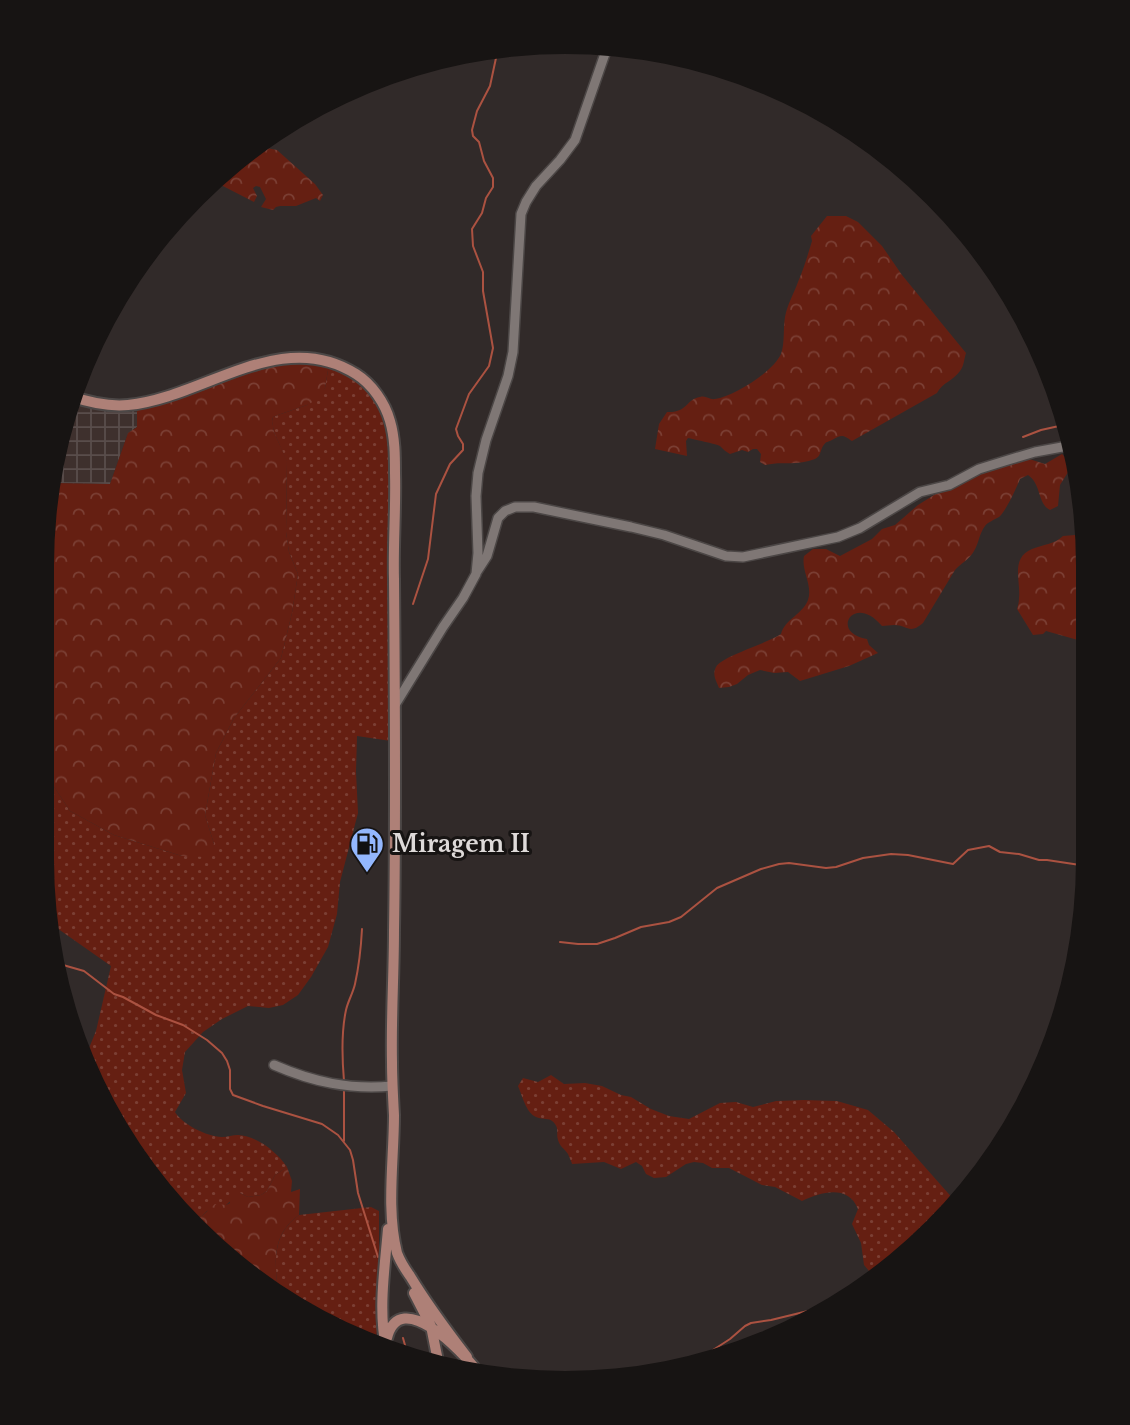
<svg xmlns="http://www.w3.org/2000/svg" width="1130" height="1425" viewBox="0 0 1130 1425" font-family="'Libre Baskerville',serif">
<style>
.industrial{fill:url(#industrial-grid)}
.green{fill:url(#green-dots)}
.forest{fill:url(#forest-crowns)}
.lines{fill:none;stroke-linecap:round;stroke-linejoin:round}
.stream{stroke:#ab5241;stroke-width:2}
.minor-casing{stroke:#4c4746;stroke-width:12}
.major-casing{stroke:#4c4746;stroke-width:14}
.minor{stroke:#7f7775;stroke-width:9}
.major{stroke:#ae8077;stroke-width:10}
.labels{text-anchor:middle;stroke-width:6;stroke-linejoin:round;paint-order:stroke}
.poi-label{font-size:23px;font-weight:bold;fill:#dedad9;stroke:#171413;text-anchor:start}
</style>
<defs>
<pattern id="industrial-grid" width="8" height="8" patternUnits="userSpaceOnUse" patternTransform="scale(1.75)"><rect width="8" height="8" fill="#3e302d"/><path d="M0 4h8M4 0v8" fill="none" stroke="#594d4b"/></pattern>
<pattern id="green-dots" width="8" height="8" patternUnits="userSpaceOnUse" patternTransform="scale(1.75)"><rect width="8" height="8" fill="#651f12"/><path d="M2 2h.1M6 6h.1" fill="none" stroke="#7b3f34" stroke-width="1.8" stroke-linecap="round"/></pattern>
<pattern id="forest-crowns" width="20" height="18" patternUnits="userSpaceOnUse" patternTransform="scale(1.75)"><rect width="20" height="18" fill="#651f12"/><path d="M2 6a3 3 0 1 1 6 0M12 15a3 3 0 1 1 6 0" fill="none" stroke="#7b3f34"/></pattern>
</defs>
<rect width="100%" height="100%" fill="#312a29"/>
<path class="industrial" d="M69 401 103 409 137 408V427L128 433 110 484 53 483Z"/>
<path class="green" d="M329 364 335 365 374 392 391 434V741L357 736 356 772 358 813 340 882 337 914 328 947 311 977 298 995 283 1005 269 1008 248 1006 222 1019 203 1032 185 1052 182 1070 186 1093 175 1112C183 1125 206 1136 222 1137 227 1137 233 1135 238 1135 257 1136 277 1152 287 1167L275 1175 267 1191 261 1195 248 1197 240 1193 226 1205 207 1211 202 1216 187 1219 112 1121 83 1052 87 1053 96 1031 111 966 54 926H51L42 860V775L49 779 70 811 114 835 182 856 214 844 205 815 216 753 234 718 281 658 292 613 298 574 289 552 286 532 287 462 274 432 272 421 273 417 278 415 307 405 325 388Z
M551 1075 564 1084 585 1083 602 1086 621 1095 631 1097 651 1109 669 1116 689 1119 720 1103 736 1102 753 1107 776 1101 804 1100 837 1101 868 1110 894 1132 955 1201 910 1253 875 1278 864 1265 861 1243 852 1224 858 1209C848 1184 821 1192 802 1201L775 1187 762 1185 729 1168H712L703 1163 694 1162 686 1164 666 1177 654 1178 646 1174 642 1166 636 1162 621 1169 604 1162 572 1164C572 1163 568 1154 568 1154 564 1148 560 1147 558 1140 556 1134 559 1129 555 1124 550 1117 546 1120 539 1118 526 1115 523 1097 518 1086L523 1078 538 1082Z
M371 1207 379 1211V1245L384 1270 379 1319 375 1343 303 1313 278 1293C275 1263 271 1235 299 1215Z"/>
<path class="forest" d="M261 147 277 150 315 184 323 195 320 201 316 198 296 206H280L276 207 273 210 261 207 266 199 260 187 256 186 253 188 257 196 254 202 217 183Z
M827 216H846L858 222 882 246 902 275 966 353C964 359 964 366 960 371 953 381 943 382 937 393L852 441C843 435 842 434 832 440 827 443 827 440 823 446 820 451 821 456 815 459 798 466 782 461 765 465L760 462 761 454 757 449H753L748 452 742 450 730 454C726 452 723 449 720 446 716 444 693 439 688 438L686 441 687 456 655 449 659 424 667 412C688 413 686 399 700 397 706 395 709 400 715 399 734 396 773 372 781 354 785 343 783 329 785 317 787 305 794 293 798 282 804 268 808 254 812 241L811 236Z
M281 362 329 364 325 388 318 399 307 405 278 415 273 417 272 420 274 432 287 461 286 532 289 552 298 574 292 613 281 658 234 718 216 753 205 815 214 844 207 857 182 856 114 835 70 811 49 779 42 775 43 531 53 483 110 484 128 433 137 427V408L252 369Z
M1062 454 1065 457 1070 469 1060 485 1058 506 1050 510C1037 503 1042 485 1028 475L1020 479C1016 489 1006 511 999 517 994 520 988 522 985 526 979 534 979 543 974 551 970 559 961 563 955 570L923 623C909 635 908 625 894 625 890 625 886 626 882 626 854 592 829 633 867 639L869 645 878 653 849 666 800 681 788 672 774 673 760 670 748 675 737 684 729 687 719 688C716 680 712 675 716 667 722 656 766 644 781 634 785 619 803 614 808 600 813 585 801 571 804 556L813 549H826L840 556 872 539 882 529 895 525 918 505 950 485 990 466 1026 458 1045 464Z
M1086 526 1085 642 1046 631 1043 634 1033 635 1017 609C1018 606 1019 602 1019 598 1021 581 1010 558 1032 549 1044 544 1053 545 1063 536L1075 535Z
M287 1167 292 1181 291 1192 300 1189 299 1215C271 1235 275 1262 278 1293L195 1230 187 1219 202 1216 215 1204 226 1205 230 1203 229 1197 235 1193H240L248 1197 261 1195 267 1191 275 1175Z"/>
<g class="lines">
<path class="stream" d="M1023 437 1041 430 1068 424
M413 604 428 559 436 494 450 464 463 450V444L458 436 456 429 469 394 489 366 493 348 483 291V272L473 246 472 229 482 213 486 198 493 187V178L484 161 479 142 473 136 472 130 477 111 490 86 496 58 500 46
M560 942 578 944H597L615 938 641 927 669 922 681 917 717 888 761 869 779 864 789 863 826 868 836 867 863 858 891 854 908 855 953 864 968 850 989 846 1000 852 1019 854 1039 860H1047L1080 865
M56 963 84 971 114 994 123 997 156 1015 183 1025 207 1040 222 1053 227 1061 230 1070V1089L233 1095 263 1106 322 1124 338 1135 350 1150 353 1160 358 1193 378 1257
M344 1081C342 1058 341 1033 346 1010 348 1001 353 993 355 984 359 966 361 948 362 929
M344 1091V1141
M403 1338 408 1356
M699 1365 713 1350 730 1339 745 1326 751 1323 771 1320 812 1310 831 1309"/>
<g class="minor-casing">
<path id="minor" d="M476 573 487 556 498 518 505 511 515 507H534L631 527 664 535 726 556 743 557 838 537 860 528 920 492 949 485 979 469 1008 460 1035 452 1073 445
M395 705 443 627 463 598 476 574 478 553 476 496 478 473 486 440 508 376 513 352 521 214 526 202 536 186 560 160 575 140 608 45
M274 1065C313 1082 350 1090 392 1086"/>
</g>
<g class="major-casing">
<path id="major" d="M70 396C88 402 109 407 128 405 203 398 281 326 356 374 372 384 385 403 390 421 395 438 395 456 395 473 396 509 393 544 394 579 395 696 396 813 394 930 394 974 391 1018 392 1062 392 1079 393 1097 394 1115 394 1160 386 1209 397 1253 400 1261 405 1269 410 1276 427 1304 447 1331 467 1357
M414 1293 431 1326 439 1366
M387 1338C400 1286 463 1352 477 1371
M386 1347C378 1310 385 1266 388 1229"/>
</g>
<use href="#minor" class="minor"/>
<use href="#major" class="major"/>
</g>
<defs>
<g id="fuel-pin" transform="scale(1.75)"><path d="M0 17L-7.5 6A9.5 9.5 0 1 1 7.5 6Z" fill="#93b7fd" stroke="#171413"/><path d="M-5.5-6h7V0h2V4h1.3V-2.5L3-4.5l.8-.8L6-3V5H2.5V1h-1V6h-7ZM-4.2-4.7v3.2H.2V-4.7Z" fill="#111"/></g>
</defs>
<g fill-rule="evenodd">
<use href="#fuel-pin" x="367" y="844"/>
</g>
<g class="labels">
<g class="poi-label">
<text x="392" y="852">Miragem II</text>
</g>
</g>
<path d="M0 0H1130V1425H0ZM565 54H565A511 511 0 0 1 1076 565V860A511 511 0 0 1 565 1371H565A511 511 0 0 1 54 860V565A511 511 0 0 1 565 54Z" fill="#171413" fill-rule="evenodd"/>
</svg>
